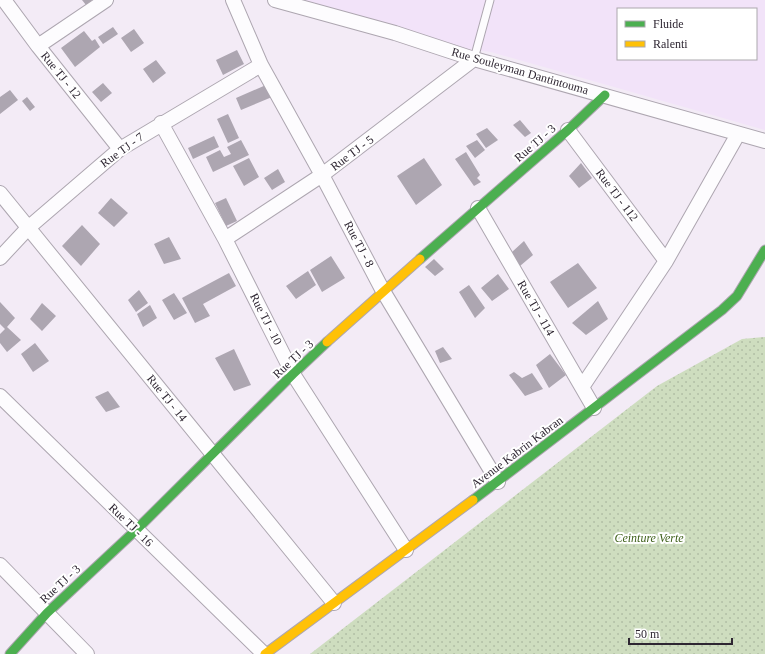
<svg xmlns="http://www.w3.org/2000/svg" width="765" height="654" viewBox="0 0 765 654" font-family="'Times New Roman',serif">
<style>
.built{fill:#f2e3f9;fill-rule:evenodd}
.park{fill:url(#park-dots)}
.building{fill:#ada6b1}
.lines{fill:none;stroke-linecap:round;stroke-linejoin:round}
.lane-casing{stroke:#ada6b0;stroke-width:9}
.street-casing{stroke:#ada6b0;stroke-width:16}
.fast-casing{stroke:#ada6b0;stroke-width:11}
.slow-casing{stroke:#ada6b0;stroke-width:11}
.lane{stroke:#fdfcfe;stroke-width:7}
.street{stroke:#fdfcfe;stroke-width:14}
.fast{stroke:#4caf50;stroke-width:9}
.slow{stroke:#ffc107;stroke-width:9}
.labels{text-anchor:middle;stroke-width:4;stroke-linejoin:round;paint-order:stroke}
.street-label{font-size:12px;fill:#2e2632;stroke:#fff}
.park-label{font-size:12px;font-style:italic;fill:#3d5f18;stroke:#fff}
</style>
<defs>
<pattern id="park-dots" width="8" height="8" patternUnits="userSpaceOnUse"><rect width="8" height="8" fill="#ceddbf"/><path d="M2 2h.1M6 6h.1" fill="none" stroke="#b1bea5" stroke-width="1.8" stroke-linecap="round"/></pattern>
</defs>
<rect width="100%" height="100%" fill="#f3ebf6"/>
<path class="built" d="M300 0H765V130L491 52 460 48ZM618 9H756V59H618Z"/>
<path class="park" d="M765 337V654H310L657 386 742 339Z"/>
<path class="building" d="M82 0H92L86 5Z
M113 27 118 34 103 44 98 37Z
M134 29 144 43 131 52 121 38Z
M84 31 92 41 95 39 100 47 75 67 61 48Z
M237 50 244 64 223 75 216 60Z
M156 60 166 73 153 83 143 69Z
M103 83 112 93 101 102 92 92Z
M266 85 272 97 241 110 236 98Z
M10 90 18 100 0 114V97Z
M27 97 35 107 30 111 22 101Z
M228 114 239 138 228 143 217 119Z
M520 120 531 133 525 137 513 125Z
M487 128 498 140 486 148 476 134Z
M214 136 219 147 193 159 188 148Z
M241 140 249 155 213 172 206 157 220 150 224 157 231 154 227 147Z
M477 140 485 150 475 158 466 146Z
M466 152 480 175 477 178 481 182 474 186 455 159Z
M249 158 259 177 244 186 233 166Z
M424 158 442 185 416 205 397 176Z
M581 163 592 178 579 188 569 176Z
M278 169 285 182 272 190 264 178Z
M111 198 128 213 114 227 98 213Z
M226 198 237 221 226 226 215 203Z
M82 225 100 244 81 266 62 246Z
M169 237 181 259 164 264 154 244Z
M524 241 533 255 520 266 512 252Z
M331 256 345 278 322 292 310 270Z
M434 259 444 269 435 276 425 267Z
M578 263 597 288 568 308 550 282Z
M308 271 316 285 296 299 286 286Z
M229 273 236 286 203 304 210 316 195 323 182 298Z
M498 274 509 289 492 301 481 288Z
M469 285 485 308 475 318 459 292Z
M139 290 148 303 136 312 128 300Z
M174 293 187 313 174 320 162 300Z
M598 301 608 319 586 335 572 323Z
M0 302 15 318 7 327 21 340 7 352 0 343V334L5 329 0 324Z
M42 303 56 316 42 331 30 319Z
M150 305 157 318 143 327 137 314Z
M35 343 49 361 33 372 21 354Z
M443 347 452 359 440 363 435 351Z
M234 349 251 385 234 391 215 358Z
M550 354 566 375 549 388 536 365Z
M514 372 522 378 532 373 543 389 525 396 509 375Z
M108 391 120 407 106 412 95 397Z"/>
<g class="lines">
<g class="lane-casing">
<path id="lane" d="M474 59 490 0"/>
</g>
<g class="street-casing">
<path id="street" d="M4 0 38 46 120 149
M233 0 261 65 322 175 383 291 498 482
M275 0 395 33 474 59 765 141
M38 46 106 0
M161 123 225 239 293 374 406 550
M568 130 666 261
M0 193 334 603
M478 208 594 408
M225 239 322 175 474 59
M0 258 28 228 120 149 261 65
M582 387 666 261 738 134
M0 396 264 654
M0 565 87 654"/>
</g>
<g class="fast-casing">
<path id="fast" d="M420 259 568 130 605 95
M473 500 722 310 737 296 765 250
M10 654 47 613 136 530 293 374 327 342"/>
</g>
<g class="slow-casing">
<path id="slow" d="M327 342 420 259
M265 654 473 500"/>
</g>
<use href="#lane" class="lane"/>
<use href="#street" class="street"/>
<use href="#fast" class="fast"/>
<use href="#slow" class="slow"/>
</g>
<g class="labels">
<g class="street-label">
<text transform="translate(520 71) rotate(16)" y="4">Rue Souleyman Dantintouma</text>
<text transform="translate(61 75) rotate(51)" y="4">Rue TJ - 12</text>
<text transform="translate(535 143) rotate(-41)" y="4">Rue TJ - 3</text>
<text transform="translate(122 150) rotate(-36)" y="4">Rue TJ - 7</text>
<text transform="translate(352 153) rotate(-37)" y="4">Rue TJ - 5</text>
<text transform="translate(617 195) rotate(53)" y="4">Rue TJ - 112</text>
<text transform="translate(359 244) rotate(62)" y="4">Rue TJ - 8</text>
<text transform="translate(536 308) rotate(60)" y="4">Rue TJ - 114</text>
<text transform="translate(266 319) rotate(63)" y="4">Rue TJ - 10</text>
<text transform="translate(293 359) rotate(-43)" y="4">Rue TJ - 3</text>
<text transform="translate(167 398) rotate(51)" y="4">Rue TJ - 14</text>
<text transform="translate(517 452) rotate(-37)" y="4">Avenue Kabrin Kabran</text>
<text transform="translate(131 525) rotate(44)" y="4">Rue TJ - 16</text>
<text transform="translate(60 584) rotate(-43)" y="4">Rue TJ - 3</text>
</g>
<g class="park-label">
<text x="649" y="542">Ceinture Verte</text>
</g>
</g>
<rect x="617" y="8" width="140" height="52" fill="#ffffff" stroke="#aba8ad"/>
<rect x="625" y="21" width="20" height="6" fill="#4caf50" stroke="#aba8ad"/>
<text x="653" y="28" font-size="12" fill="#2e2632">Fluide</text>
<rect x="625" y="41" width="20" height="6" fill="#ffc107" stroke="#aba8ad"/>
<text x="653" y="48" font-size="12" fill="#2e2632">Ralenti</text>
<path d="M629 638v6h103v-6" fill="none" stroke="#2e2632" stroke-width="2"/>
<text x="635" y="638" font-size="12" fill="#2e2632" stroke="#ffffff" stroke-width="3" paint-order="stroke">50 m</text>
</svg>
